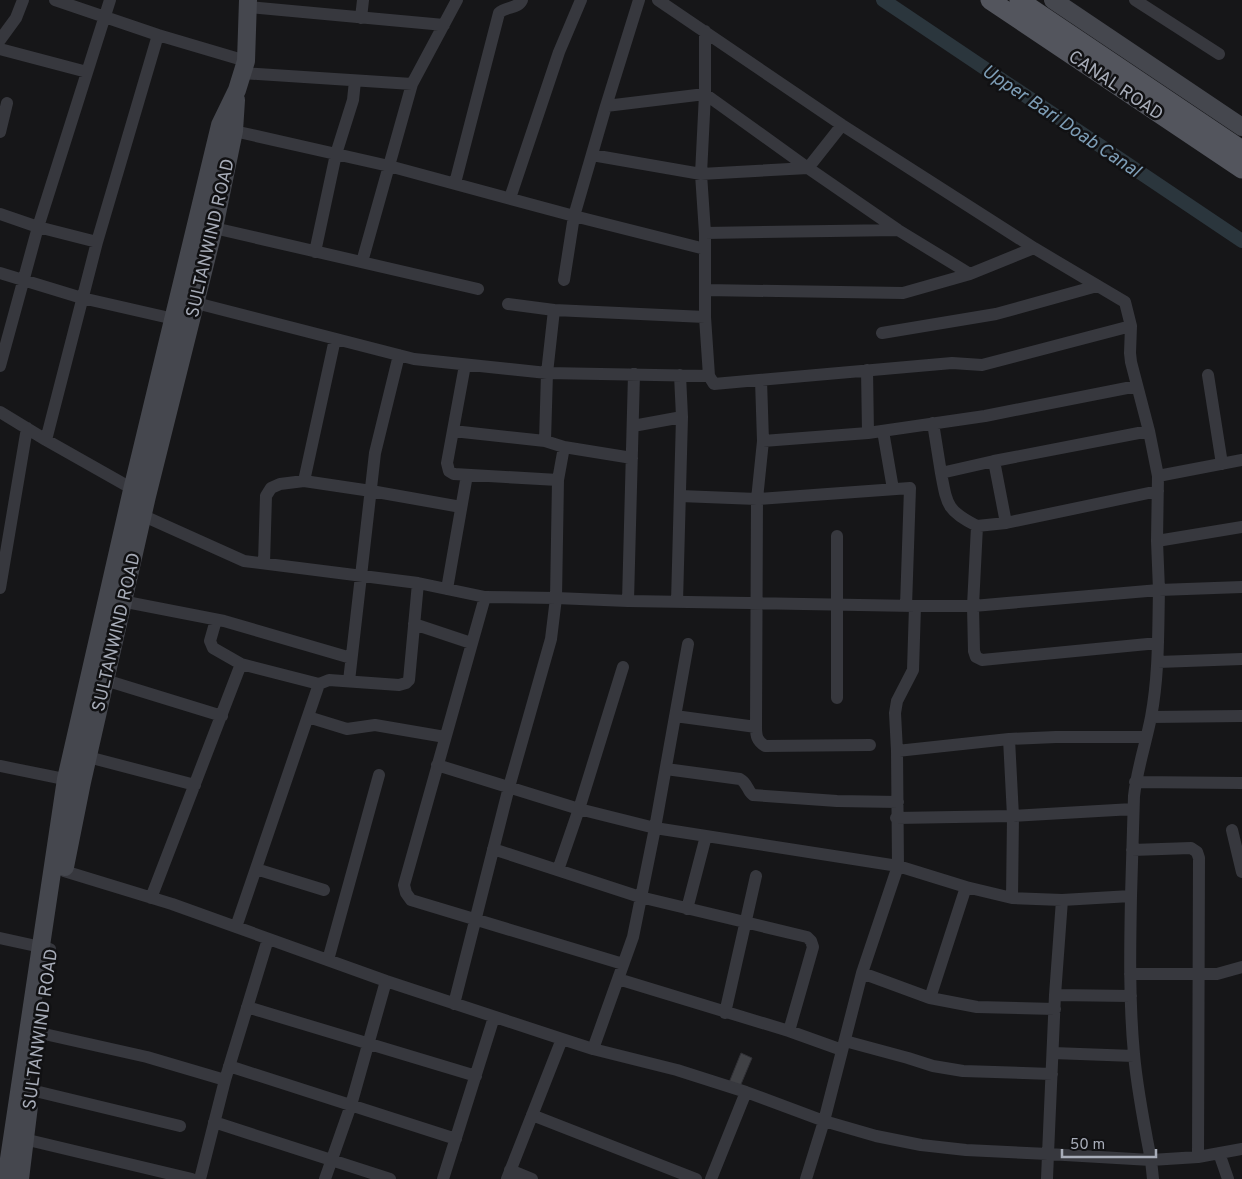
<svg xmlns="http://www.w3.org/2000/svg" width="1242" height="1179" viewBox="0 0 1242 1179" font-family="Overpass,sans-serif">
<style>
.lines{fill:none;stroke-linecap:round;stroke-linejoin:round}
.canal{stroke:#2b363d;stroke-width:14}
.building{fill:#404145;stroke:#303035}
.street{stroke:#37383e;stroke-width:12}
.secondary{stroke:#45474e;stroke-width:18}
.primary{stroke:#53555d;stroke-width:19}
.labels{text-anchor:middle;stroke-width:5;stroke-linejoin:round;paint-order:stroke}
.street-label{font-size:18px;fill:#a8adb9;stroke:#111113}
.water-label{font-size:19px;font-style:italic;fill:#7d9db6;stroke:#111113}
</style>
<rect width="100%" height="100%" fill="#161618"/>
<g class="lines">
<path class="canal" d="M883 0 1242 241"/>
</g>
<path class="building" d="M741 1053 752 1058 739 1089 728 1085Z"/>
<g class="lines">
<path class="street" d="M55 0 158 35 246 61
M658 0 842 125 1034 248 1125 302 1131 326 1130 353 1131 362 1149 431 1158 476 1157 541 1159 590 1242 587
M1135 0 1219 54
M248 7 444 25
M361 18 363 0
M705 31V94L701 174 705 233V317L709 376 714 384 952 363 982 365 1131 326
M0 40 16 18 23 0
M0 49 87 72
M242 73 412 84
M606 106 639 0
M234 131 389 166 574 216 564 280
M0 132 7 103
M592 155 701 174 808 168 898 230 970 274
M455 183 499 13C506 6 518 9 522 0
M510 198 559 52 581 0
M0 214 38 227 97 242
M214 228 478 289
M705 233 898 230
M705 249 574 216 606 106 705 94 808 168 842 125
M315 252 336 154 353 100 355 81
M362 262 412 84 457 0
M0 273 82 298 174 319
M705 290 903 293 970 274 1034 248
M196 303 414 359 547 373 709 376
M508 304 554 310
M882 333 996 314 1097 286
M465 365 447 463 449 471 454 474 558 480
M0 366 38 227 110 0
M867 370 868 433 763 441 757 499 756 727C756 736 757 741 765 746L870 745
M1208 375 1222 464
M761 380 763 441
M0 412 46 440 138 492
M933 423 941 473 994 461 1149 431
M633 426 682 417
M453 431 545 441
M883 431 893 489
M868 433 985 416 1137 386
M46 440 97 242 158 35
M564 447 632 458
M994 461 1006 523
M941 473C947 505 947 511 977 526
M1158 476 1242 460
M304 481 335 339
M1158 491 1006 523 977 526 973 606 974 651 976 657 982 660 1158 643
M680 496 757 499 910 488 906 606
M135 512 244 561 418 583 485 597 556 598 558 480 564 447 545 441 547 373 554 310 705 317
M1157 541 1242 527
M264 563 266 496 271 488 280 484 304 481 371 491 461 507
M0 588 27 428
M447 589 467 475
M485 597 404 885 406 893 411 900 623 964
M116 600 224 621 351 658
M628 601 634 374
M677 602 682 417 680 375
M915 606H973L1159 590C1158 632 1159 675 1151 717 1146 743 1137 769 1134 796L1131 896
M216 620 210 641 213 648 241 664
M414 624 471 643
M1158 662 1242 659
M105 680 222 716
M349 681 375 453 399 355
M319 684 329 680 399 685 406 683 409 680 418 583
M837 698V536
M675 716 756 727
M308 717 347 729 375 725 445 737
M1151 717 1242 716
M1009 739 1013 816 1012 898
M897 751 1009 739 1056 737H1146
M88 757 195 785
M437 765 579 809 655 828 688 644
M0 766 74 781
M666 769 740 779C748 783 747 791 753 795L837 801 898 802
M1135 782 1242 783
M896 818 1013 816 1133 809
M1232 830 1242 872
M493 849 640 897 807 937 811 941 813 947 789 1031
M1132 850 1191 848 1197 852 1199 858 1198 1157
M256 869 324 890
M558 870 579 809 623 667
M64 871 172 904 386 981 562 1039 593 1049 677 1070 746 1092 824 1121 876 1136 921 1145 966 1150 1048 1154 1047 1179
M966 887 930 998 977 1007 1055 1009
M151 898 241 664 319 684 236 927
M687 909 706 836
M0 938 50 949
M328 960 379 775
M862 973 930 998
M1130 974H1217L1242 967
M618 979 789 1031 842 1050
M1055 995 1131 996
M454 1004 509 787 551 639 556 598 628 601 915 606 913 670 897 701 895 713 897 751 898 866 966 887 1012 898 1062 900 1055 995 1048 1154 1151 1160C1144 1124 1137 1089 1134 1054 1129 1001 1130 949 1131 896L1062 900
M247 1007 476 1076
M725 1013 756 876
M40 1033 147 1057 225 1080
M845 1041 908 1058 933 1066 963 1071 1052 1074
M593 1049 633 937 655 828 898 866 862 973 824 1121 806 1179
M1053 1053 1134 1056
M229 1066 456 1139
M31 1090 180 1126
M532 1115 696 1179
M214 1122 390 1179
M24 1139 192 1179
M1219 1153 1228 1179
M510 1170 532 1179
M200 1179 225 1080 268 939
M325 1179 351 1105 386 981
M443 1179 494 1017
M507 1179 562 1039
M711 1179 746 1092
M1153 1179 1151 1160 1198 1157 1242 1149"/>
<path class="secondary" d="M1053 0 1242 127
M65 867 82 782 147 496 214 228 234 131 236 100
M6 1179 66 779 132 490 220 125 237 90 246 61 248 0
M20 1179 29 1106"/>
<path class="primary" d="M990 0 1242 169
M1019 0 1242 150"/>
</g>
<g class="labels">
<g class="street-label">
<text transform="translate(1116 85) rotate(34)" y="6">CANAL ROAD</text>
<text transform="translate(210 238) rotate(-77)" y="6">SULTANWIND ROAD</text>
<text transform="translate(116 632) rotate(-77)" y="6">SULTANWIND ROAD</text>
<text transform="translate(40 1029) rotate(-82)" y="6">SULTANWIND ROAD</text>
</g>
<g class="water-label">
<text transform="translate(1062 120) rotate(34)" y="7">Upper Bari Doab Canal</text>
</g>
</g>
<path d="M1062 1149v8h94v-8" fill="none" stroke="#a8adb9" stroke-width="2.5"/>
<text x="1070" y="1149" font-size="15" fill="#a8adb9" stroke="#111113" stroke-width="4" paint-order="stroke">50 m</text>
</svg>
